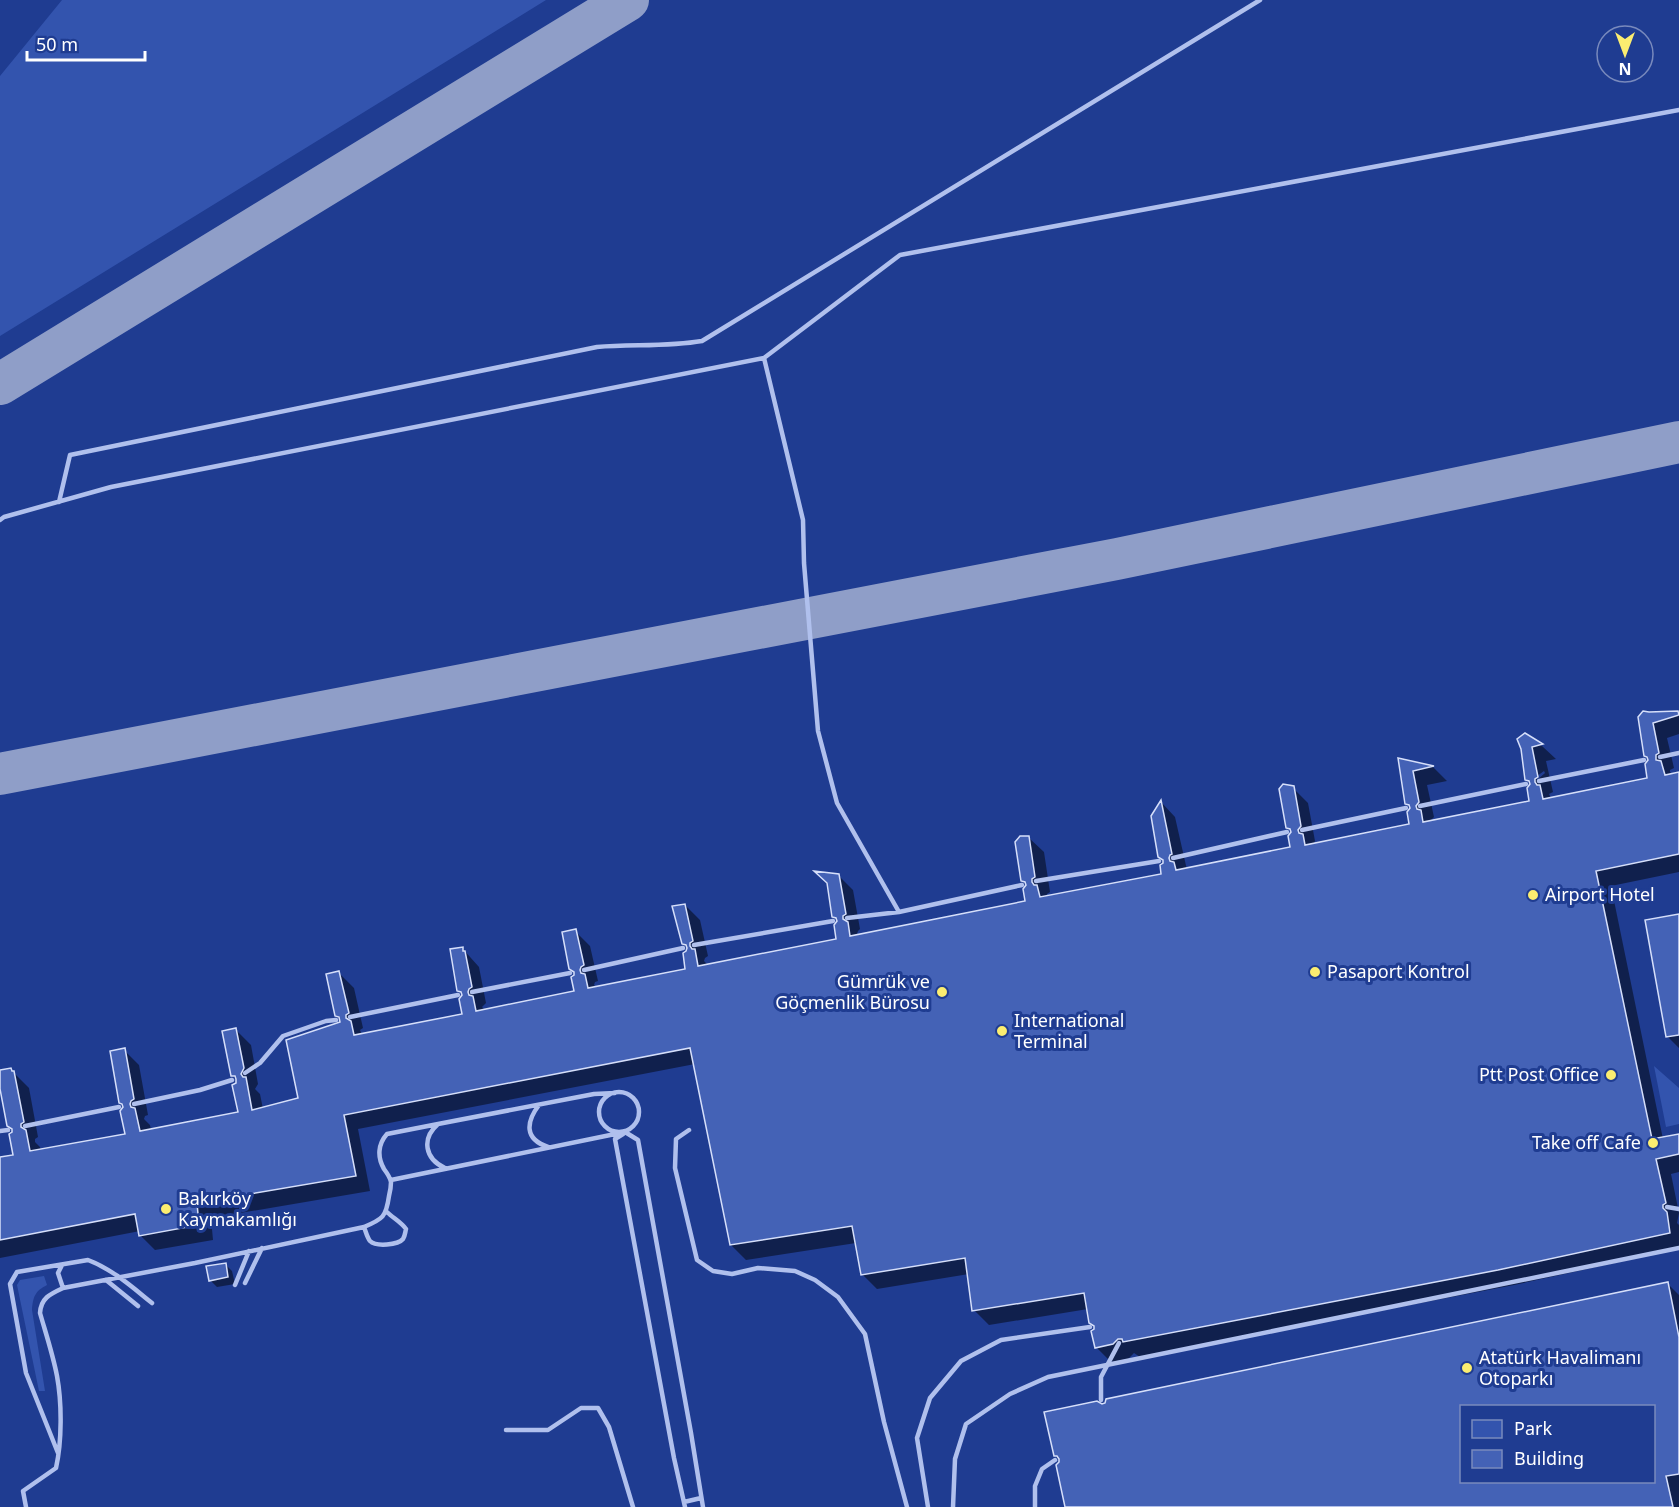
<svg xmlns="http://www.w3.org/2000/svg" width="1679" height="1507" viewBox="0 0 1679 1507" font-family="'Noto Sans',sans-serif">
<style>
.green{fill:#3354ae}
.shadow{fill:#0007;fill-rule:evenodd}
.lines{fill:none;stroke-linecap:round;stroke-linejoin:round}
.taxiway{stroke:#8f9ec8;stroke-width:42}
.building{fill:#4462b6;stroke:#d6dffa;stroke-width:1.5;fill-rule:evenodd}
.service{stroke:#b0c0ed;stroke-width:4.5}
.service-bridge{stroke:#b0c0ed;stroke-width:4.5}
.poi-dot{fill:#fbed70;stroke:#1f3c91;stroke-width:2}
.labels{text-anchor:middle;stroke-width:6;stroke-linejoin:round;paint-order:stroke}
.poi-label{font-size:18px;fill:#fff;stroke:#1f3c91;text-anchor:start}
</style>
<rect width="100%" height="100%" fill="#1f3c91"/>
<path class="green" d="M62 0H546L0 336V76Z
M1654 1066 1679 1088V1124L1666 1127Z
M44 1276 47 1285C35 1291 33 1297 32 1310L45 1391H39L17 1285 20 1280Z"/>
<path class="shadow" d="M1677 712 1679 714V734L1667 738 1674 768 1670 770V772L1673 775 1679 774V872L1611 886 1663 1139 1679 1135V1172L1671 1174 1679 1213 1677 1223 1679 1225V1249L1514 1285 1140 1357 1134 1353 1128 1359 1111 1362 1096 1347V1327L1088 1309 989 1325 974 1310 969 1274 877 1289 862 1274 856 1243 746 1260 731 1245 695 1064 358 1129 370 1191 211 1218 213 1240 155 1250 140 1235V1231L0 1258V1159L15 1156 13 1133 0 1081V1072L11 1070 29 1088 38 1137 35 1139V1142L40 1147 41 1151 127 1135 124 1050 139 1065 148 1115 145 1116 144 1119 150 1125 151 1130 240 1114 238 1080 232 1075 236 1030 251 1045 258 1084 255 1089 260 1094 263 1109 300 1100 341 1023V1020L336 1015 339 973 354 988 363 1028 360 1030 362 1035 464 1015V995L458 990 462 948 479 967 486 1003 482 1007 485 1010 576 993 575 931 590 946 598 981 595 982 594 985 597 988 687 970 689 949 683 943 685 905 700 920 708 956 705 958 704 961 709 966 838 940 839 921 834 916 838 875 853 890 860 929 858 931 857 934 859 936 1027 902 1028 885 1023 880 1028 837 1044 852 1050 892 1047 894 1046 897 1163 875 1164 864 1161 802 1175 817 1187 870 1292 848 1293 832 1288 827 1293 788 1308 803 1315 841 1313 845 1411 825 1412 808 1407 803 1400 760 1433 767 1447 781 1427 785 1434 817 1429 822 1531 802 1532 784 1527 779 1525 735 1542 746 1556 759 1546 761 1553 792 1549 794 1551 798 1649 779 1650 760 1640 717ZM1544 771 1545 773 1537 780V776Z
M1679 915V1048L1668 1037Z
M225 1264 232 1271 235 1284 217 1287 210 1280Z
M1668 1284 1679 1295V1507H1066L1061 1460 1055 1455 1102 1406ZM1462 1406H1654V1482H1462Z"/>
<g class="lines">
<path class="taxiway" d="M0 384 628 0
M0 774 1117 559 1679 442"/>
</g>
<path class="building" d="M1643 711 1649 712 1678 711 1679 715 1653 723 1659 753 1656 755V760L1661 761 1665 775 1679 772V854L1596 871 1652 1139 1679 1134V1154L1656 1159 1666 1203 1663 1205V1208L1667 1212 1670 1233 1498 1270 1123 1342 1122 1339H1118L1113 1344 1095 1348 1091 1331 1094 1329V1326L1089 1323 1084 1293 972 1311 965 1258 861 1275 852 1226 730 1245 690 1048 344 1115 356 1176 197 1203 199 1225 139 1236 135 1214 0 1240V1157L13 1155 9 1134 12 1132V1129L7 1126 0 1089V1070L11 1068 12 1071H14L24 1122 21 1124V1127L26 1130 30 1151 125 1134 120 1111 123 1107 122 1104 119 1103 110 1051 125 1048 134 1099 131 1101 130 1104 131 1107 135 1108 140 1131 238 1112 232 1085 236 1083V1079L235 1076H231L222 1031 236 1028 244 1068 241 1074 243 1077H246L252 1110 298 1098 286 1040 340 1022 339 1017 335 1016 326 974 339 971 349 1013 346 1015V1018L351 1021 354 1035 462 1014 459 999 462 995 461 992 457 991 450 949 463 947V951H465L472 987 469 989 468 992 469 995 473 996 476 1011 574 991 571 977 574 975V972L569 969 562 932 576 929 584 965 581 967 580 970 581 973 585 974 588 988 685 969 683 953 686 951 687 948 686 945 682 944 672 906 685 904 693 941 690 943V946L692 949H695L698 966 836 939 834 925 837 921 836 918 832 917 827 883 814 871 839 874 846 914 843 916V919L848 922 850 936 1025 901 1023 889 1026 885 1025 882 1021 881 1015 842 1020 836H1029L1035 877 1032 879V882L1034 885H1037L1040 897 1161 874 1160 865 1163 863V860L1158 857 1151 816 1161 800 1172 854 1170 855 1169 858 1170 861 1174 862 1176 870 1290 847 1288 836 1291 832 1290 829 1286 828 1279 789 1283 784 1294 786 1301 826 1298 830 1299 833 1303 834 1305 845 1409 824 1407 812 1410 808 1409 805 1405 804 1398 758 1434 766 1413 771 1419 802 1416 806 1417 809 1421 810 1423 822 1529 801 1527 788 1530 784 1529 781 1525 780 1521 749 1517 739 1525 733 1543 744 1532 747 1538 777 1535 779V782L1537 785H1540L1543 799 1647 778 1645 764 1648 760 1647 757 1644 756 1638 717Z
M1679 914V1035L1666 1037 1645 920Z
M226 1263 228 1277 209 1281 206 1266Z
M1668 1282 1679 1337V1474L1666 1476 1673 1507H1065L1056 1465 1059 1462V1459L1057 1456H1054L1044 1412 1097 1401 1102 1404 1105 1403 1106 1399ZM1461 1407H1653V1482H1461Z"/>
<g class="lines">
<path class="service" d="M764 358 803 520 804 563 818 731 837 803 899 912
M59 502 70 455 597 347C632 344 667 347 702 341L1260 0
M0 520 4 517 111 487 764 358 900 255 1679 110
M1660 757 1679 753
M1539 781 1644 760
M1420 806 1526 784
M1302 830 1406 808
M1173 858 1287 832
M1036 881 1159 861
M847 918 899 912 1022 885
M694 945 833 921
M584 970 683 948
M472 992 570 973
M350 1017 458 995
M245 1073 260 1063 283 1036 326 1021 336 1020
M599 1112a20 20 0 1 1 40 0a20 20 0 1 1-40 0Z
M134 1104 200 1090 232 1080
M539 1105C526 1122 524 1139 548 1147
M25 1126 119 1107
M689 1130 676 1139 675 1168 697 1260 713 1271 732 1274 758 1268 795 1271 815 1280 838 1297 865 1334 884 1422 907 1507
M0 1131 8 1130
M623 1134 615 1139 674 1458 685 1507
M445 1168C425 1159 421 1139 438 1124L594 1094 615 1093
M391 1180 625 1132 638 1140 691 1433 703 1507
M1667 1207 1679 1209
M364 1227C366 1232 367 1237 370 1241 376 1247 398 1245 403 1239 405 1236 405 1233 406 1229 401 1222 393 1218 387 1212
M62 1265 58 1273 63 1288
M106 1280 138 1306
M245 1283 262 1248
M235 1285 249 1251
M506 1430H548L581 1408H598L609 1427 633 1507
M58 1453 26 1373 10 1284 17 1272 88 1260C112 1269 132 1287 152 1303
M684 1502 701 1498
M26 1507 23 1491 56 1468C62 1441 62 1403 57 1376 53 1355 46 1334 40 1313 41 1298 50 1294 63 1288L195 1263 364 1227C383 1219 386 1217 389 1196 390 1192 391 1186 391 1182 390 1177 387 1173 384 1169 377 1157 378 1144 387 1134L438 1124
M928 1507 917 1438 930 1398 961 1361 1001 1340 1090 1327
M953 1507 955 1459 966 1424 1010 1394 1048 1377 1679 1248
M1035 1507V1486L1042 1469 1055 1460"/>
<path class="service-bridge" d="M1101 1400V1377L1119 1343"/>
</g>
<g class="poi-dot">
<circle cx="1533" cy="895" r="6"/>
<circle cx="1315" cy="972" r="6"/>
<circle cx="942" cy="992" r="6"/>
<circle cx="1002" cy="1031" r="6"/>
<circle cx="1611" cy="1075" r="6"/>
<circle cx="1653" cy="1143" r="6"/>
<circle cx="166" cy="1209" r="6"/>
<circle cx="1467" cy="1368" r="6"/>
</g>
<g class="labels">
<g class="poi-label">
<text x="1545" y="901">Airport Hotel</text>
<text x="1327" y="978">Pasaport Kontrol</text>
<text x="930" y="988" text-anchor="end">Gümrük ve<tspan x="930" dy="21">Göçmenlik Bürosu</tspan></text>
<text x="1014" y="1027">International<tspan x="1014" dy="21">Terminal</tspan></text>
<text x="1599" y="1081" text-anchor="end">Ptt Post Office</text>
<text x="1641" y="1149" text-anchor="end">Take off Cafe</text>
<text x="178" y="1205">Bakırköy<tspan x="178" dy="21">Kaymakamlığı</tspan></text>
<text x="1479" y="1364">Atatürk Havalimanı<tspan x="1479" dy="21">Otoparkı</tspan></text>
</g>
</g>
<rect x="1460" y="1405" width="195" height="78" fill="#1f3c91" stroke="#798abd" stroke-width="1.5"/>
<rect x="1472" y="1420" width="30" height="18" fill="#3354ae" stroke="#798abd" stroke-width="1.5"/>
<text x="1514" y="1435" font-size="18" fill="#ffffff">Park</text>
<rect x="1472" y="1450" width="30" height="18" fill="#4462b6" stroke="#798abd" stroke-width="1.5"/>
<text x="1514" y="1465" font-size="18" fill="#ffffff">Building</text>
<g transform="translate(1625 54) rotate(180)"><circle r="28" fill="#1f3c91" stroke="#798abd" stroke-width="1.5"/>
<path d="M0-4.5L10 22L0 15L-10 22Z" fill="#fbed70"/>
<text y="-9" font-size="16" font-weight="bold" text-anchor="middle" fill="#ffffff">N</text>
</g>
<path d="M27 51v9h118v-9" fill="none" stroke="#ffffff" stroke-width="3"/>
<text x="36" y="51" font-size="18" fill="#ffffff" stroke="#1f3c91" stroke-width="4.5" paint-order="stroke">50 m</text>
</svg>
